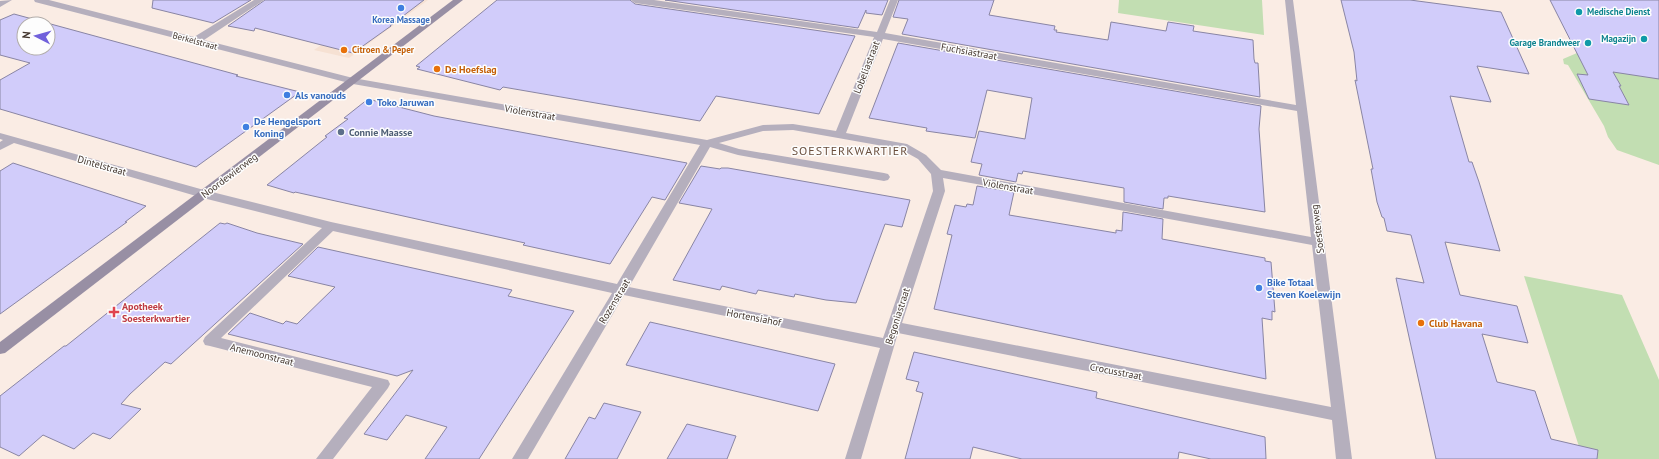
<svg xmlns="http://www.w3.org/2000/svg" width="1659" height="459" viewBox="0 0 1659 459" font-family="'PT Sans',sans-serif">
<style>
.commercial{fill:#f6e1d3}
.green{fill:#c2deb2}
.building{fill:#d1ccfa;stroke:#8985a4;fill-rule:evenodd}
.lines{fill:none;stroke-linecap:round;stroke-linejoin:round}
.street{fill:#b5afbd;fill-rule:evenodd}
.secondary{fill:#988fa4;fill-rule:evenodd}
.shop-dot{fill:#3f7fe0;stroke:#fdfdfd;stroke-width:1.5}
.culture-dot{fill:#0f9aa8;stroke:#fdfdfd;stroke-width:1.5}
.food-dot{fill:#e8710a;stroke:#fdfdfd;stroke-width:1.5}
.service-dot{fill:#5c6f8a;stroke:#fdfdfd;stroke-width:1.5}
.health-dot{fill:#e0444e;stroke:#fdfdfd;stroke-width:1.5}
.labels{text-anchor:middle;stroke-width:3;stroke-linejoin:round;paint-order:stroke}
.far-culture-label{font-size:9px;font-weight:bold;fill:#0d838f;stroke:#fdfdfd;text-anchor:end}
.far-shop-label{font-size:9px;font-weight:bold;fill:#366cbe;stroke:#fdfdfd}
.far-street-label{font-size:9px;fill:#42352d;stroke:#fdfdfd}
.far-food-label{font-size:9px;font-weight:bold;fill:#c56008;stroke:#fdfdfd;text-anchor:start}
.street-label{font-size:10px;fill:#42352d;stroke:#fdfdfd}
.food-label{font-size:10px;font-weight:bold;fill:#c56008;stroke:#fdfdfd;text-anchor:start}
.shop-label{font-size:10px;font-weight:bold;fill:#366cbe;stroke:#fdfdfd;text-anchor:start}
.service-label{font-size:10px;font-weight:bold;fill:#4e5e75;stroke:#fdfdfd;text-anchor:start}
.health-label{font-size:10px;font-weight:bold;fill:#be3a42;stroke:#fdfdfd;text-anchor:start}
.quarter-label{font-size:12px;letter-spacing:1px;fill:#6a4e3c;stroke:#fdfdfd}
</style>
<rect width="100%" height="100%" fill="#faece4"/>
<path class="commercial" d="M386 0H428L349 58 314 50Z"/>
<path class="green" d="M1119 0H1198L1196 16 1198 0H1262L1264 35 1118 13Z
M1577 53 1612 58 1659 77V165L1617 150 1608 137 1604 126 1568 65 1564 64 1563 59Z
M1524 276 1622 295 1659 380V459H1583Z"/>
<path class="building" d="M153 0H251L213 23 152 8Z
M265 0H424L390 26H391L353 53 255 28 254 31 228 26Z
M497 0H630L635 4 855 36 819 114 716 96 700 121 503 87 500 90 417 69 420 67 416 66Z
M665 0H888L882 15 866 13V10L858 28Z
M899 0H994L989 15 1055 26 1054 30H1057L1056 32 1108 40 1111 22 1166 31 1168 22 1194 26 1193 31 1253 40 1254 59 1255 63H1258L1260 97 902 34 908 19 893 17Z
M1341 0H1410L1501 12 1529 74 1477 66 1491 102 1450 96 1469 162H1472L1479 182 1500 251 1445 242 1460 295 1517 306 1528 343 1482 334 1497 382 1535 391 1551 439 1598 450 1597 459H1436L1396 278 1424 283 1411 235 1387 231 1384 218 1382 217 1377 202 1371 169H1373L1355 80 1357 81 1354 52Z
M1550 0H1659V79L1613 72 1621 86H1619L1629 105 1589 99 1577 74 1588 75Z
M14 14 238 75 236 76 300 92 196 167 0 109V80L30 63 0 55V20ZM24 24H48V48H24Z
M898 43 1261 106 1259 129 1265 212 1168 196V198H1164L1163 209 1124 202V188L1023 171 1022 174 1018 173 1016 182 979 175 982 164 971 162 979 131 1025 139 1032 98 987 90 975 138 926 131 927 128 869 118Z
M368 99 434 116 687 163 665 200 652 197 610 264 523 245 525 243 295 192 294 193 267 185 327 137 325 136 348 119 344 118Z
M13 163 146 206 125 222H127L0 314V171Z
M701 166 720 169 721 168H728L910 200 902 227 885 224 856 303 826 300 795 294 794 297 758 290 756 294 722 286 720 290 673 280 712 209 679 203Z
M977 186 1014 192 1009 215 1116 233V230L1122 231 1123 212 1163 219 1162 239 1265 258V261L1271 262 1275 312 1272 311V320L1262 318 1266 379 934 309 952 235 947 234 955 205 966 207 967 204 973 205Z
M220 223 225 224 227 223 257 233 303 244 171 364 165 362 130 394 121 404 141 409 110 439 93 433 74 449 43 435 19 456 0 447V396L64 346H66Z
M318 247 512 290 508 296 574 311 479 459H425L447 427 406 415 387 440 364 434 413 370 397 376 228 334 250 313 283 324 286 321 297 324 335 287 288 276Z
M650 322 835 364 818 411 626 365Z
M914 352 1097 392 1096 398 1265 437 1266 459H1211L1179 452 1178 459H1022L973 447 970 459H905L923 393 916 391 919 382 906 379Z
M604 403 641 412 617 459H565L589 417 595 419Z
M687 424 736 436 727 459H667Z"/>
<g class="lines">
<path class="street" d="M12 0 0 7V1Z
M34 0H49L194 37 254 0H264L204 40 353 78 707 140 763 125 793 124 836 131 874 37 635 3 631 0H654L877 32 890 0H898L885 33 1296 105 1285 0H1293L1352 459H1336L1332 420 898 333 861 459H845L880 348 624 295 528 459H512L612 293 333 231 221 338 388 380 390 384 388 388 333 459H316L372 387 210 346 205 345 203 341 205 337 322 228 203 198 14 143 0 150V142L3 140 0 139V133L204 190 331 222 617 284 700 145 353 84 35 2ZM883 39 1297 111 1311 237 941 170 926 155 907 144 846 133ZM793 130 900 149 918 159 931 174 933 191 883 338 629 287 710 147 738 155 884 181 888 180 890 177 888 174 884 173 739 149 719 143 763 131ZM943 178 1312 245 1331 407 902 323 945 191Z"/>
<path class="secondary" d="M453 0H463L5 353 0 354V342Z"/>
</g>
<g class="shop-dot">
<circle cx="401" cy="8" r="4"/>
<circle cx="287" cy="95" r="4"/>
<circle cx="369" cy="102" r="4"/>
<circle cx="246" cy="127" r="4"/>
<circle cx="1259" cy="288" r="4"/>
</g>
<g class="culture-dot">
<circle cx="1579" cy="12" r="4"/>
<circle cx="1644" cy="39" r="4"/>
<circle cx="1588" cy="43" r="4"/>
</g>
<g class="food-dot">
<circle cx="344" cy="50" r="4"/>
<circle cx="437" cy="69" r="4"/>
<circle cx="1421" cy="323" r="4"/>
</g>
<circle class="service-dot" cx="341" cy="132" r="4"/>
<path class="health-dot" d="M112 306h4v4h4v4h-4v4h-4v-4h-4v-4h4z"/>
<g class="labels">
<g class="far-culture-label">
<text x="1587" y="15" text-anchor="start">Medische Dienst</text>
<text x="1636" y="42">Magazijn</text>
<text x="1580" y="46">Garage Brandweer</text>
</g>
<g class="far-shop-label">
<text x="401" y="23">Korea Massage</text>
</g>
<g class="far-street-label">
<text transform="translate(195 41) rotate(15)" y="3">Berkelstraat</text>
</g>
<g class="far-food-label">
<text x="352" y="53">Citroen &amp; Peper</text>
</g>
<g class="street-label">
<text transform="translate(969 51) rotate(10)" y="4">Fuchsiastraat</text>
<text transform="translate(866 67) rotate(-69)" y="4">Lobeliastraat</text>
<text transform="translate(530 112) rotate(10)" y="4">Violenstraat</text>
<text transform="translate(102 165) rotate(16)" y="4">Dintelstraat</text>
<text transform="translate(229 175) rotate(-37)" y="4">Noordewierweg</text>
<text transform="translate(1008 186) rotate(10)" y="4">Violenstraat</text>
<text transform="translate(1317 229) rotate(-97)" y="4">Soesterweg</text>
<text transform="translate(614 301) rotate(-59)" y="4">Rozenstraat</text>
<text transform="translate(897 316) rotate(-72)" y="4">Begoniastraat</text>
<text transform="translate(754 317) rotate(11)" y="4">Hortensiahof</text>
<text transform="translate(262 354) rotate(14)" y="4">Anemoonstraat</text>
<text transform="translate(1116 371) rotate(11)" y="4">Crocusstraat</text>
</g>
<g class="food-label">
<text x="445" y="73">De Hoefslag</text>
<text x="1429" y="327">Club Havana</text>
</g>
<g class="shop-label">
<text x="295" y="99">Als vanouds</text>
<text x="377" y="106">Toko Jaruwan</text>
<text x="254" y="125">De Hengelsport<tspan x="254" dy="12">Koning</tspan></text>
<text x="1267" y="286">Bike Totaal<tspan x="1267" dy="12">Steven Koelewijn</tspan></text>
</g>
<g class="service-label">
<text x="349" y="136">Connie Maasse</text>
</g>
<g class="health-label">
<text x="122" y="310">Apotheek<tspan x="122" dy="12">Soesterkwartier</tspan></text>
</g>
<g class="quarter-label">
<text x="850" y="155">SOESTERKWARTIER</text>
</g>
</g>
<g transform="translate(36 36) rotate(276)"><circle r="19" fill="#fdfdfd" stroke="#b2adaa"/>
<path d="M0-3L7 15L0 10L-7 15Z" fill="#7161db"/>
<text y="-6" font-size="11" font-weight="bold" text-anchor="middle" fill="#42352d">N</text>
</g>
</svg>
